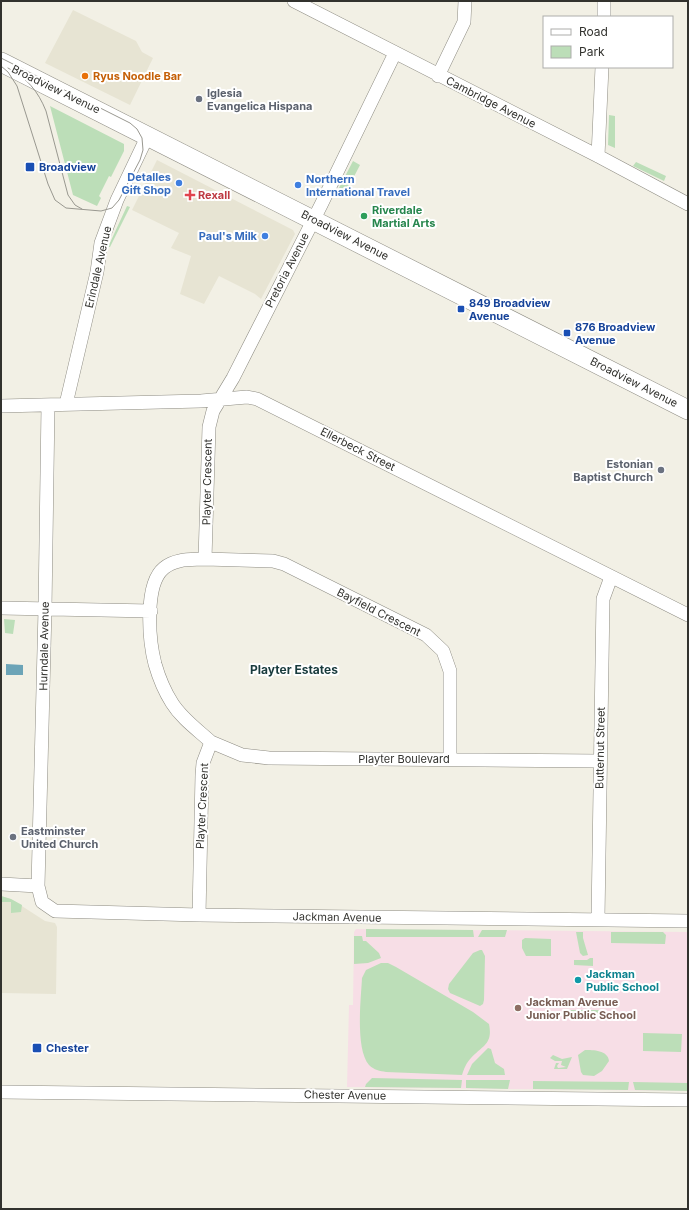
<svg xmlns="http://www.w3.org/2000/svg" width="689" height="1210" viewBox="0 0 689 1210" font-family="Inter,sans-serif">
<style>
.built{fill:#e7e4d3}
.education{fill:#f7dee6}
.green{fill:#bcdeb8}
.water{fill:#6ca4b7}
.lines{fill:none;stroke-linecap:round;stroke-linejoin:round}
.minor-casing{stroke:#8e8c83;stroke-width:14}
.secondary-casing{stroke:#8e8c83;stroke-width:20}
.minor{stroke:#fff;stroke-width:13}
.secondary{stroke:#fff;stroke-width:19}
.tram{stroke:#999890;stroke-width:1}
.food-dot{fill:#e8710a;stroke:#fff;stroke-width:1.5}
.worship-dot{fill:#6b7280;stroke:#fff;stroke-width:1.5}
.transit-dot{fill:#1a4fb4;stroke:#fff;stroke-width:1.5}
.shop-dot{fill:#3f7fe0;stroke:#fff;stroke-width:1.5}
.health-dot{fill:#e0444e;stroke:#fff;stroke-width:1.5}
.leisure-dot{fill:#2e9e5b;stroke:#fff;stroke-width:1.5}
.culture-dot{fill:#0f9aa8;stroke:#fff;stroke-width:1.5}
.education-dot{fill:#8d6e63;stroke:#fff;stroke-width:1.5}
.labels{text-anchor:middle;stroke-width:4;stroke-linejoin:round;paint-order:stroke}
.food-label{font-size:11px;font-weight:bold;fill:#c56008;stroke:#fff;text-anchor:start}
.street-label{font-size:11px;fill:#32322e;stroke:#fff}
.worship-label{font-size:11px;font-weight:bold;fill:#5b616d;stroke:#fff;text-anchor:start}
.transit-label{font-size:11px;font-weight:bold;fill:#164399;stroke:#fff;text-anchor:start}
.shop-label{font-size:11px;font-weight:bold;fill:#366cbe;stroke:#fff;text-anchor:end}
.health-label{font-size:11px;font-weight:bold;fill:#be3a42;stroke:#fff;text-anchor:start}
.leisure-label{font-size:11px;font-weight:bold;fill:#27864d;stroke:#fff;text-anchor:start}
.culture-label{font-size:11px;font-weight:bold;fill:#0d838f;stroke:#fff;text-anchor:start}
.education-label{font-size:11px;font-weight:bold;fill:#785e54;stroke:#fff;text-anchor:start}
.neighbourhood-label{font-size:12px;font-weight:bold;fill:#193b3d;stroke:#fff}
</style>
<rect width="100%" height="100%" fill="#f2f0e5"/>
<path class="built" d="M73 10 136 41 142 52 153 58 130 105 45 63Z
M157 160 293 230 295 234 261 299 255 294 219 276 204 304 180 294 191 256 171 248 179 233 132 210Z
M1 896 11 899 45 921 55 923 57 927 56 994 1 993Z"/>
<path class="education" d="M356 929 688 932V1091L347 1087 349 1005H353L354 932Z"/>
<path class="green" d="M50 106 124 144V151L111 177 109 176 99 196 101 198 97 206 73 195Z
M609 115 615 116V148L608 145Z
M353 161 360 165 346 192 339 188Z
M636 162 666 176 664 181 633 166Z
M127 206 130 207 110 247H108Z
M4 619 15 620 13 634 5 633Z
M1 896 11 899 22 905 21 912 11 913V902H1Z
M366 929 473 930 474 937H366Z
M482 930H507L505 937H478Z
M576 932H583V938L588 955 583 956 580 953Z
M611 932H663L666 935 665 944 611 943Z
M354 936H362L363 941H366L379 953 381 958 368 963 354 964Z
M525 938 551 939V956H526L522 948V940Z
M480 950H482L485 956 484 1000 483 1004 480 1006 450 993 448 989 449 984 473 953Z
M590 958H593V966L574 965V960H587Z
M381 963H388L396 967 473 1012 489 1024C493 1044 483 1045 471 1058 466 1063 464 1069 462 1075L386 1072C380 1071 374 1070 369 1065 355 1049 361 999 362 978L366 970Z
M563 1010H599V1013H563Z
M643 1033 682 1034 681 1052 643 1051Z
M488 1048 491 1049 495 1063 504 1069 505 1075H467L472 1064Z
M585 1050C593 1050 608 1050 609 1061L602 1071 594 1076 583 1075 581 1072 578 1055Z
M553 1055 562 1059 572 1057 567 1069H554L556 1063H559L557 1066 558 1068 566 1067 561 1065 562 1061H555L550 1058Z
M372 1078 462 1080 461 1088 365 1087 366 1084Z
M466 1080H510L508 1089 466 1088Z
M533 1081 629 1082 628 1090 533 1089Z
M633 1082 688 1083V1091L635 1090Z"/>
<path class="water" d="M6 664 23 665V675H6Z"/>
<g class="lines">
<g class="minor-casing">
<path id="minor" d="M294 1 598 156 688 204
M604 17V1
M438 76 464 22 465 1
M598 156 602 67
M66 404 97 272 101 243 117 200 148 135
M1 406 201 401 247 397 257 399 688 615
M48 406 45 609 38 886 42 902 55 911 199 915 688 921
M205 559 273 561 284 564 426 635 443 651 450 671V759
M1 608 151 611
M211 742 242 755 269 758 600 761
M1 884 38 886
M199 915 202 775 203 763 211 742C198 730 182 719 172 703 165 692 159 678 155 664 149 641 144 584 164 568 176 558 192 560 205 559L209 427 213 411 233 378 321 205 395 53
M598 919 603 599 611 577
M1 1092 688 1100"/>
</g>
<g class="secondary-casing">
<path id="secondary" d="M1 62 688 410"/>
</g>
<use href="#minor" class="minor"/>
<use href="#secondary" class="secondary"/>
<path class="tram" d="M1 58 130 123 137 129 142 138 143 150 140 160 119 200 112 208 101 211 66 208 55 200 48 184 17 86 8 72 1 66
M8 68C27 78 38 91 46 111L68 195 75 205 82 209"/>
</g>
<circle class="food-dot" cx="85" cy="76" r="4"/>
<g class="worship-dot">
<circle cx="199" cy="99" r="4"/>
<circle cx="661" cy="470" r="4"/>
<circle cx="13" cy="837" r="4"/>
</g>
<g class="transit-dot">
<rect x="25" y="162" width="10" height="10" rx="2"/>
<rect x="457" y="305" width="8" height="8" rx="2"/>
<rect x="563" y="329" width="8" height="8" rx="2"/>
<rect x="32" y="1043" width="10" height="10" rx="2"/>
</g>
<g class="shop-dot">
<circle cx="179" cy="183" r="4"/>
<circle cx="298" cy="185" r="4"/>
<circle cx="265" cy="236" r="4"/>
</g>
<path class="health-dot" d="M188 189h4v4h4v4h-4v4h-4v-4h-4v-4h4z"/>
<circle class="leisure-dot" cx="364" cy="216" r="4"/>
<circle class="culture-dot" cx="578" cy="980" r="4"/>
<circle class="education-dot" cx="518" cy="1008" r="4"/>
<g class="labels">
<g class="food-label">
<text x="93" y="80">Ryus Noodle Bar</text>
</g>
<g class="street-label">
<text transform="translate(56 89) rotate(26)" y="4">Broadview Avenue</text>
<text transform="translate(491 102) rotate(27)" y="4">Cambridge Avenue</text>
<text transform="translate(345 235) rotate(27)" y="4">Broadview Avenue</text>
<text transform="translate(98 267) rotate(-77)" y="4">Erindale Avenue</text>
<text transform="translate(287 270) rotate(-63)" y="4">Pretoria Avenue</text>
<text transform="translate(634 382) rotate(27)" y="4">Broadview Avenue</text>
<text transform="translate(358 449) rotate(27)" y="4">Ellerbeck Street</text>
<text transform="translate(207 482) rotate(-89)" y="4">Playter Crescent</text>
<text transform="translate(379 612) rotate(27)" y="4">Bayfield Crescent</text>
<text transform="translate(44 646) rotate(-89)" y="4">Hurndale Avenue</text>
<text transform="translate(600 748) rotate(-89)" y="4">Butternut Street</text>
<text x="404" y="763">Playter Boulevard</text>
<text transform="translate(202 806) rotate(-87)" y="4">Playter Crescent</text>
<text transform="translate(337 917) rotate(1)" y="4">Jackman Avenue</text>
<text transform="translate(345 1095) rotate(1)" y="4">Chester Avenue</text>
</g>
<g class="worship-label">
<text x="207" y="97">Iglesia<tspan x="207" dy="13">Evangelica Hispana</tspan></text>
<text x="653" y="468" text-anchor="end">Estonian<tspan x="653" dy="13">Baptist Church</tspan></text>
<text x="21" y="835">Eastminster<tspan x="21" dy="13">United Church</tspan></text>
</g>
<g class="transit-label">
<text x="39" y="171">Broadview</text>
<text x="469" y="307">849 Broadview<tspan x="469" dy="13">Avenue</tspan></text>
<text x="575" y="331">876 Broadview<tspan x="575" dy="13">Avenue</tspan></text>
<text x="46" y="1052">Chester</text>
</g>
<g class="shop-label">
<text x="171" y="181">Detalles<tspan x="171" dy="13">Gift Shop</tspan></text>
<text x="306" y="183" text-anchor="start">Northern<tspan x="306" dy="13">International Travel</tspan></text>
<text x="257" y="240">Paul's Milk</text>
</g>
<g class="health-label">
<text x="198" y="199">Rexall</text>
</g>
<g class="leisure-label">
<text x="372" y="214">Riverdale<tspan x="372" dy="13">Martial Arts</tspan></text>
</g>
<g class="culture-label">
<text x="586" y="978">Jackman<tspan x="586" dy="13">Public School</tspan></text>
</g>
<g class="education-label">
<text x="526" y="1006">Jackman Avenue<tspan x="526" dy="13">Junior Public School</tspan></text>
</g>
<g class="neighbourhood-label">
<text x="294" y="674">Playter Estates</text>
</g>
</g>
<rect width="689" height="1210" fill="none" stroke="#32322e" stroke-width="4"/>
<rect x="543" y="16" width="130" height="52" fill="#ffffff" stroke="#adadab"/>
<rect x="551" y="29" width="20" height="6" fill="#ffffff" stroke="#adadab"/>
<text x="579" y="36" font-size="12" fill="#32322e">Road</text>
<rect x="551" y="46" width="20" height="12" fill="#bcdeb8" stroke="#adadab"/>
<text x="579" y="56" font-size="12" fill="#32322e">Park</text>
</svg>
